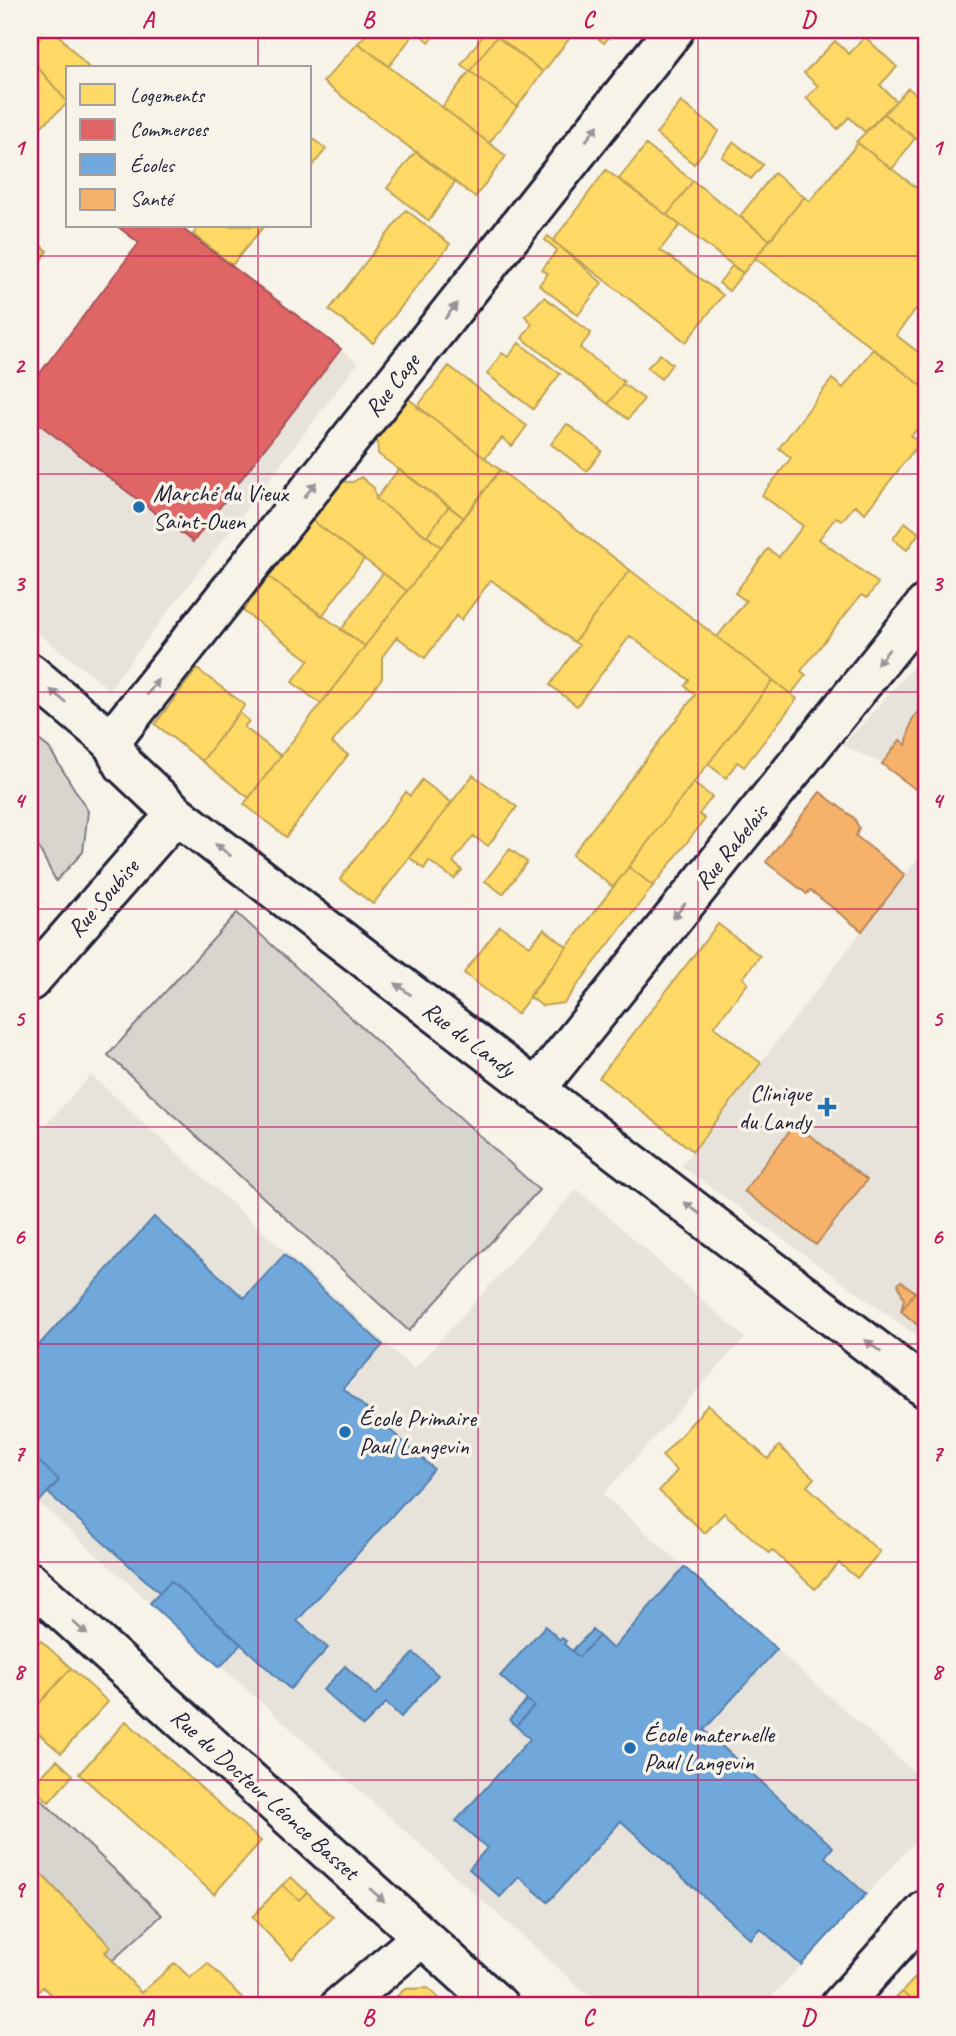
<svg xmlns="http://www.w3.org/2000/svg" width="956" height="2036" viewBox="0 0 956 2036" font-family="Caveat,sans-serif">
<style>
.built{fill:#e7e3db}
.green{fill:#d8d5cf;stroke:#7d7c85;stroke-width:2}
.homes{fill:#ffd966;stroke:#bda259;stroke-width:2}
.shops{fill:#e06666;stroke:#a75259;stroke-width:2}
.schools{fill:#6fa8dc;stroke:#5880ac;stroke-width:2}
.health{fill:#f6b26b;stroke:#b6875d;stroke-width:2}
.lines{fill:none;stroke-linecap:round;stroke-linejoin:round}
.street-casing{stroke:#22223b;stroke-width:44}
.street{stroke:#f7f3e8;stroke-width:38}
.oneway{fill:#97959a}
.grid{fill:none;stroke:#c2185b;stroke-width:2;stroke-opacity:0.55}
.poi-dot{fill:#1f6fb2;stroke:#f7f3e8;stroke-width:2.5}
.labels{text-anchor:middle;stroke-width:7;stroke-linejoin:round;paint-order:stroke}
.street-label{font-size:24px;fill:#22223b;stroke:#f7f3e8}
.poi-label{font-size:24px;fill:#22223b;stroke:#f7f3e8;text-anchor:start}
.neatline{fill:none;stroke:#c2185b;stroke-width:2.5}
.grid-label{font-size:23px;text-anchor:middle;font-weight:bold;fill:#c2185b}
</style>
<rect width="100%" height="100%" fill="#f7f3e8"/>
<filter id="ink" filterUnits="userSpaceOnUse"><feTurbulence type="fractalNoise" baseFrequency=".0143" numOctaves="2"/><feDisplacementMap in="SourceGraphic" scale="14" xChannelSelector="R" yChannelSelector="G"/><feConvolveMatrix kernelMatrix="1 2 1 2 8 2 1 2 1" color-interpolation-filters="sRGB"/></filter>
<g filter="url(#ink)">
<path class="built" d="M117 226H178L358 363 109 689 30 627V386L139 243Z
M926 653V797L882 764 843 745Z
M926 848V1342L681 1166Z
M91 1075 414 1369 577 1189 745 1338 603 1494 926 1783V1830L763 2006H600L30 1495V1142Z"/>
<path class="green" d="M30 733 49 748 88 811 83 852 56 881 30 831Z
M237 913 539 1190 409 1331 108 1055Z
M30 1789 162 1915 112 1961 105 1952 111 1947 42 1875 30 1886Z"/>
<path class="homes" d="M49 30H54L89 68H68V103L30 58V47Z
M124 30H149L137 40Z
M370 30H414L416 31 389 66 358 43Z
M414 30H438L430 42Z
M487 30 497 36 470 71 461 65Z
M488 30H576L543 72Z
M588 30H614L604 43Z
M497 36 543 72 517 107 470 71Z
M865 37 897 67 880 85 896 101 865 132 849 117 838 129 806 98 818 86 804 73 835 41 849 54Z
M358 43 506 156 475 197 323 82Z
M30 58 68 103 30 136Z
M470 71 517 107 489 143 442 107Z
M908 88 926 102V146L884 114Z
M681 102 719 131 694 164 656 134Z
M884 114 915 138 892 169 856 142Z
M310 137 326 149 310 169Z
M734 142 763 165 751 179 722 157Z
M858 143 926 195V296L896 335 926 358V389L755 258 804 197 810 201Z
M646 145 693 181 667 215 619 179Z
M416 151 455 182 429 221 387 188Z
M606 170 680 225 660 250 723 295 686 342 553 241Z
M774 173 804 197 770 240 740 216Z
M693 181 770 240 743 273 667 215Z
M406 210 450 244 373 343 329 310Z
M200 226H264L232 265 193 234Z
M30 236 47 251 31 276 30 275Z
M548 236 602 283 578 315 539 285 548 273 542 270 557 250 545 240Z
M732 266 743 273 729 291 719 283Z
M544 297 591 333 580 348 624 382 608 404 522 338 532 324 525 316Z
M519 343 560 374 533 409 487 374 502 353 508 357Z
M873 349 926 389V421L924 420 911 436 920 442 865 513 855 505 842 521 836 517 819 539 878 583 867 598 861 595 801 671 806 675 791 694 717 637 746 601 735 593 768 549 779 557 803 526 762 495 791 458 779 448 832 379 843 388Z
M660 354 672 364 661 379 647 368Z
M449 366 527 426 512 446 502 438 485 458 417 407Z
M623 384 644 399 628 419 608 404Z
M406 397 500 470 464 518 378 454 377 436Z
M567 424 602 451 587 471 551 444Z
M399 469 449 506 427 536 376 499Z
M500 470 630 570 574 642 491 580 461 620 456 616 425 658 397 637 382 657V678L332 743 348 755 286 837 244 804Z
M361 477 374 488 376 499 441 547 407 591 312 520 341 482H353Z
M449 506 464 518 441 547 427 536Z
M312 520 364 559 322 616 269 577Z
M905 522 919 533 907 550 893 539Z
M630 570 773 680 613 887 572 855 695 695 685 686 689 680 630 636 577 706 550 685 579 645 574 642Z
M383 573 407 591 365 646 341 630Z
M269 577 365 646 321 704 292 682 309 660 243 611Z
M197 669 245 705 202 761 155 724Z
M773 680 797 699 744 767 737 762 726 778 708 764Z
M239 712 249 721 244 727 281 756 249 798 202 761Z
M473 775 517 807 488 846 473 836 453 862 462 870 454 879 429 861 424 869 409 857Z
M422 780 452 803 373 904 340 879 406 792 410 796Z
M693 783 712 797 699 814 705 819 653 886 629 867Z
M510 849 527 862 503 894 485 881Z
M629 867 653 886 564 1003 542 1006 529 996Z
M718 924 760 956 743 978 748 983 714 1027 761 1063 693 1151 599 1078Z
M500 926 530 946 544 929 567 947 517 1014 464 973Z
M708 1405 768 1459 779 1446 814 1478 807 1486 880 1552 857 1578 839 1563 815 1589 772 1550 769 1553 724 1513 705 1533 659 1491 677 1471 662 1456Z
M41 1641 71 1668 30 1714V1653Z
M71 1668 108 1702 61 1753 30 1726V1714Z
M126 1721 261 1841 214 1894 79 1774Z
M57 1760 73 1775 49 1802 32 1786Z
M42 1875 111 1947 105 1952 141 1993 175 1963 190 1978 208 1963 250 2006H61L43 1987 30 1999V1886Z
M291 1877 307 1892 299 1900 282 1885Z
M282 1885 299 1900 307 1892 333 1917 292 1959 252 1917Z
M926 1966V2006H918L902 1992Z
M428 1988 447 2006H386L405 1989Z
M902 1992 918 2006H889Z"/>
<path class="shops" d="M117 226H179L341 349 193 542 30 417V386L139 243Z"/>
<path class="schools" d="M154 1217 244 1298 284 1255 383 1345 343 1388 434 1469 297 1621 328 1648 290 1689 171 1581 160 1593 48 1493 59 1480 30 1453V1355Z
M30 1453 59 1480 38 1503 30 1495Z
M684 1567 777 1649 704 1730 833 1847 825 1857 866 1894 801 1965 760 1928 750 1939 621 1821 548 1902 519 1877 500 1897 469 1869 487 1848 456 1821 530 1739 516 1726 534 1706 500 1676 545 1626 560 1640 562 1638 566 1641 564 1644 579 1657 599 1636 613 1649Z
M171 1581 241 1644 220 1667 150 1603Z
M592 1630 599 1636 579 1657 572 1651Z
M414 1653 438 1675 401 1717 386 1703 363 1726 323 1690 345 1666 376 1695Z
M527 1700 534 1706 516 1726 509 1720Z"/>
<path class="health" d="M926 701V797L882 764 900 740 906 745 912 720Z
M820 792 854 818 859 828 856 836 905 875 862 931 810 890 807 894 766 862Z
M795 1124 867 1180 816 1245 744 1191Z
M901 1281 915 1292 901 1311 904 1299 898 1284Z
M915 1292 926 1303V1332L901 1311Z"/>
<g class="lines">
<g class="street-casing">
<path id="street" d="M30 673 111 741 124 765 176 814 926 1388
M111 741 674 30
M30 981 176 814
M535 1090 926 604
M30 1582 499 2006
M340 2006 422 1937
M840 2006 926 1910"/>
</g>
<use href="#street" class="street"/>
</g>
<defs><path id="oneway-solid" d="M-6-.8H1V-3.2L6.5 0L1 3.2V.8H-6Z" transform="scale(1.75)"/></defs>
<g class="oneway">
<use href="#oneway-solid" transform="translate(592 133) rotate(-52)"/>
<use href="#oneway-solid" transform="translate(451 311) rotate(-52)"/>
<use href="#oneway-solid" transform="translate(310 490) rotate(-52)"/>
<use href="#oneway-solid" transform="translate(883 657) rotate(129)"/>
<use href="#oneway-solid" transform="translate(153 687) rotate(-52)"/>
<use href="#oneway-solid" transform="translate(58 696) rotate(-140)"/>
<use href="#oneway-solid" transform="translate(223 850) rotate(-142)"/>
<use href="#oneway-solid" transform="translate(679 911) rotate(129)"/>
<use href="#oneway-solid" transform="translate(403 989) rotate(-143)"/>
<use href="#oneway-solid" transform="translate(692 1208) rotate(-143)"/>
<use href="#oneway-solid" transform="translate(873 1346) rotate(-142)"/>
<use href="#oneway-solid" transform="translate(80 1628) rotate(42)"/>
<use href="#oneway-solid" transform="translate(377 1895) rotate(42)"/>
</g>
</g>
<path class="grid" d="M258 30V68M478 30V2006M698 30V2006M258 226V2006M30 256H926M30 474H926M30 692H926M30 909H926M30 1127H926M30 1344H926M30 1562H926M30 1780H926"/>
<g class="poi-dot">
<circle cx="139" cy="507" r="7"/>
<path d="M823.5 1096.5h7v7h7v7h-7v7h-7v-7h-7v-7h7z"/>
<circle cx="345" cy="1432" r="7"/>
<circle cx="630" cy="1748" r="7"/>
</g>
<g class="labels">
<g class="street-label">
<text transform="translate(392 385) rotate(-52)" y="8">Rue Cage</text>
<text transform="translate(731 847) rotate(-51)" y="8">Rue Rabelais</text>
<text transform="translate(103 898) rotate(-49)" y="8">Rue Soubise</text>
<text transform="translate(469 1039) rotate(37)" y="8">Rue du Landy</text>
<text transform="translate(265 1794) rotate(42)" y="8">Rue du Docteur Léonce Basset</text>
</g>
<g class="poi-label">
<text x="153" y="501">Marché du Vieux<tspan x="153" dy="28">Saint-Ouen</tspan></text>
<text x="811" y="1101" text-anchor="end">Clinique<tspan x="811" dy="28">du Landy</tspan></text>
<text x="359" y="1426">École Primaire<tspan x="359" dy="28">Paul Langevin</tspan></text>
<text x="644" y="1742">École maternelle<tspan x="644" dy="28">Paul Langevin</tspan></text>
</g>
</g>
<rect width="956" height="2036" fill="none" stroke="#f7f3e8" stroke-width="77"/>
<rect x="66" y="66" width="245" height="161" fill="#f7f3e8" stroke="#a29fa3" stroke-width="2"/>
<rect x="80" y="84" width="35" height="21" fill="#ffd966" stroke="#a29fa3" stroke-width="2"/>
<text x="130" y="102" font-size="21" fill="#22223b">Logements</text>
<rect x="80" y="119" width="35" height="21" fill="#e06666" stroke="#a29fa3" stroke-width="2"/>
<text x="130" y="136" font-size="21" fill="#22223b">Commerces</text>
<rect x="80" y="154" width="35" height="21" fill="#6fa8dc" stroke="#a29fa3" stroke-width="2"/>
<text x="130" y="172" font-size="21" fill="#22223b">Écoles</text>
<rect x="80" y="189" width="35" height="21" fill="#f6b26b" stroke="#a29fa3" stroke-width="2"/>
<text x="130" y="206" font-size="21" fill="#22223b">Santé</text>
<rect x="38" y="38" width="880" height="1959" class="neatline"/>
<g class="grid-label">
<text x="148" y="27">A</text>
<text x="368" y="27">B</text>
<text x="588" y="27">C</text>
<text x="808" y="27">D</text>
<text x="19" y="155">1</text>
<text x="937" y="155">1</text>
<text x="19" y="373">2</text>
<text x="937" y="373">2</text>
<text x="19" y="591">3</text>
<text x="937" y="591">3</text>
<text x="19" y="808">4</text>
<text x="937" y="808">4</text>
<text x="19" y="1026">5</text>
<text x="937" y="1026">5</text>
<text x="19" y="1244">6</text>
<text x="937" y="1244">6</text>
<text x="19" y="1461">7</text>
<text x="937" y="1461">7</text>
<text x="19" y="1679">8</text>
<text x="937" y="1679">8</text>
<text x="19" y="1897">9</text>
<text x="937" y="1897">9</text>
<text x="148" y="2025">A</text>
<text x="368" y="2025">B</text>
<text x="588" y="2025">C</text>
<text x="808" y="2025">D</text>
</g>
</svg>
